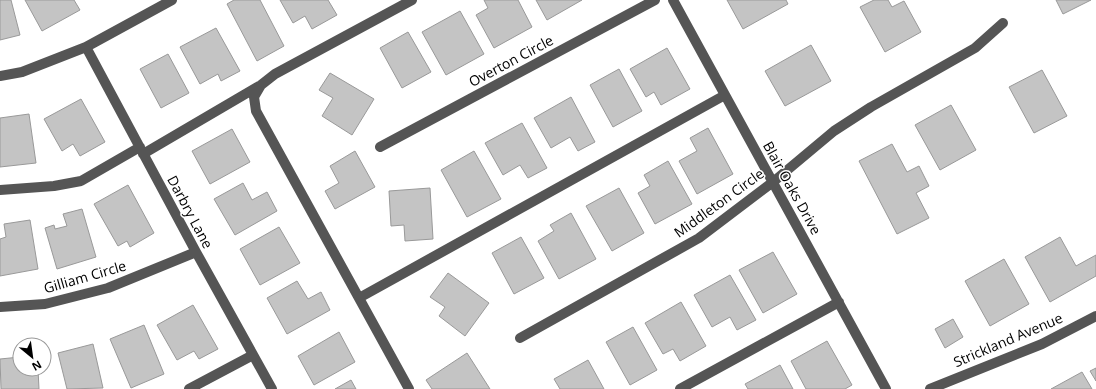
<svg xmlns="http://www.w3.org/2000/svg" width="1096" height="389" viewBox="0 0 1096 389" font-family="'Open Sans',sans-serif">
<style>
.building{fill:#c4c4c4;stroke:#999}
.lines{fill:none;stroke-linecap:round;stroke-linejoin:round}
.minor{stroke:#555;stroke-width:10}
.labels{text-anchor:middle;stroke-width:3;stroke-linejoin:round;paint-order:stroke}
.street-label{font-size:14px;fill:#000;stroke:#fff}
</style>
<rect width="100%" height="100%" fill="#fff"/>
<path class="building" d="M0 0H11L20 35 0 40Z
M25 0H74L80 10 42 31Z
M234 0H260L284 46 257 61 227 4Z
M280 0H328L337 15 312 29 305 16 293 23Z
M484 0H518L532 27 494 48 476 15 488 8Z
M536 0H582L547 20Z
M727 0H786L788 4 743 29Z
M874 0H888L892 7 904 1 921 32 885 52 860 7Z
M1056 0H1091L1063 14Z
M460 11 484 54 446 75 422 32Z
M216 28 240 71 221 81 218 74 200 84 180 47Z
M408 32 431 72 402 88 380 48Z
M811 45 831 81 785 106 765 71Z
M667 48 690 89 661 105 654 92 646 97 630 69Z
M168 54 189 93 161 108 140 69Z
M619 69 642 111 613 127 590 85Z
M1042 70 1067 116 1034 133 1009 87Z
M330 73 374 99 352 135 322 116 333 98 319 90Z
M571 97 595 142 578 151 570 137 551 148 534 118Z
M81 99 105 142 80 156 73 144 62 151 44 119Z
M951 105 976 150 940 170 915 125Z
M29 114 36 163 0 167V118Z
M522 123 547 168 528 178 520 165 503 175 485 143Z
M708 128 733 174 697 194 679 161 697 151 690 138Z
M232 129 250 162 210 184 192 151Z
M892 144 907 172 919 166 929 186 916 193 929 218 897 234 859 161Z
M355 151 375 187 335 209 325 191 339 183 330 166Z
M474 151 501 199 467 217 441 170Z
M668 161 692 204 655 224 638 193 650 186 644 175Z
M243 183 252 200 267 192 277 211 235 235 214 199Z
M128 185 154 233 130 247 127 241 118 246 94 204Z
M430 188 433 239 405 241 404 225 391 226 389 191Z
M619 188 644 233 612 251 586 206Z
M82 209 96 257 57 269 45 228 54 225 55 229 67 226 63 214Z
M571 213 596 259 559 279 538 241 554 231 550 225Z
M30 220 38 269 0 276V239L6 237 4 224Z
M279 227 300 263 260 285 240 249Z
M521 237 544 278 514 294 492 253Z
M1060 237 1076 266 1096 255V276L1050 302 1025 257Z
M773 252 797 294 763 313 739 270Z
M1004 259 1029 304 990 326 965 281Z
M448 273 489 303 465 336 439 316 445 307 430 297Z
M730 275 756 320 737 330 730 317 712 327 694 295Z
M297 281 308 299 321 292 330 310 287 334 267 298Z
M681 302 706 346 680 361 673 349 663 354 645 323Z
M193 305 218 349 199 359 194 351 177 360 157 325Z
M953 319 963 337 945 348 935 329Z
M144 325 164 374 131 388 110 339Z
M633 327 657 370 630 385 606 342Z
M339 332 355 362 314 385 298 356Z
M827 341 852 385 845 389H806L791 361Z
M93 344 103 388 67 389 58 353Z
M467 353 490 389H432L426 380Z
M20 357V369H38L39 389H1L0 359Z
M588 360 604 389H560L554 379Z
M780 365 793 389H748L745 384Z
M1096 368V381L1090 371Z
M1082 372 1092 389H1051Z
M351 380 356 389H335Z"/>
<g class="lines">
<path class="minor" d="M673 0 886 389
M86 47 196 252 272 389
M0 76 22 72 86 47 172 0
M380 147 655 0
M143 154 259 86
M0 190 54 186 81 181 140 147
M359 298 725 95
M0 307 45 304 108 288 196 252
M520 338 699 238 773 182 834 131 871 107 975 48 1003 23
M189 389 253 355
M409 389 256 111 254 97 261 85 275 74 412 0
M680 389 839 302
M930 389 1042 344 1096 316"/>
</g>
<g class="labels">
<g class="street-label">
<text transform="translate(511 61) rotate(-28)" y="5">Overton Circle</text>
<text transform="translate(792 188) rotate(61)" y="5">Blair Oaks Drive</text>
<text transform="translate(719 203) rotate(-36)" y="5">Middleton Circle</text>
<text transform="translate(190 212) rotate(62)" y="5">Darbry Lane</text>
<text transform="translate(85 277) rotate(-16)" y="5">Gilliam Circle</text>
<text transform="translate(1008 340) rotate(-23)" y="5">Strickland Avenue</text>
</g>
</g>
<g transform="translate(32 357) rotate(151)"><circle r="19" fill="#ffffff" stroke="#999999"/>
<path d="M0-3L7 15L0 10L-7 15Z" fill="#000000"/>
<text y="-6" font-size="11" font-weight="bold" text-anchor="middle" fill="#000000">N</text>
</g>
</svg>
